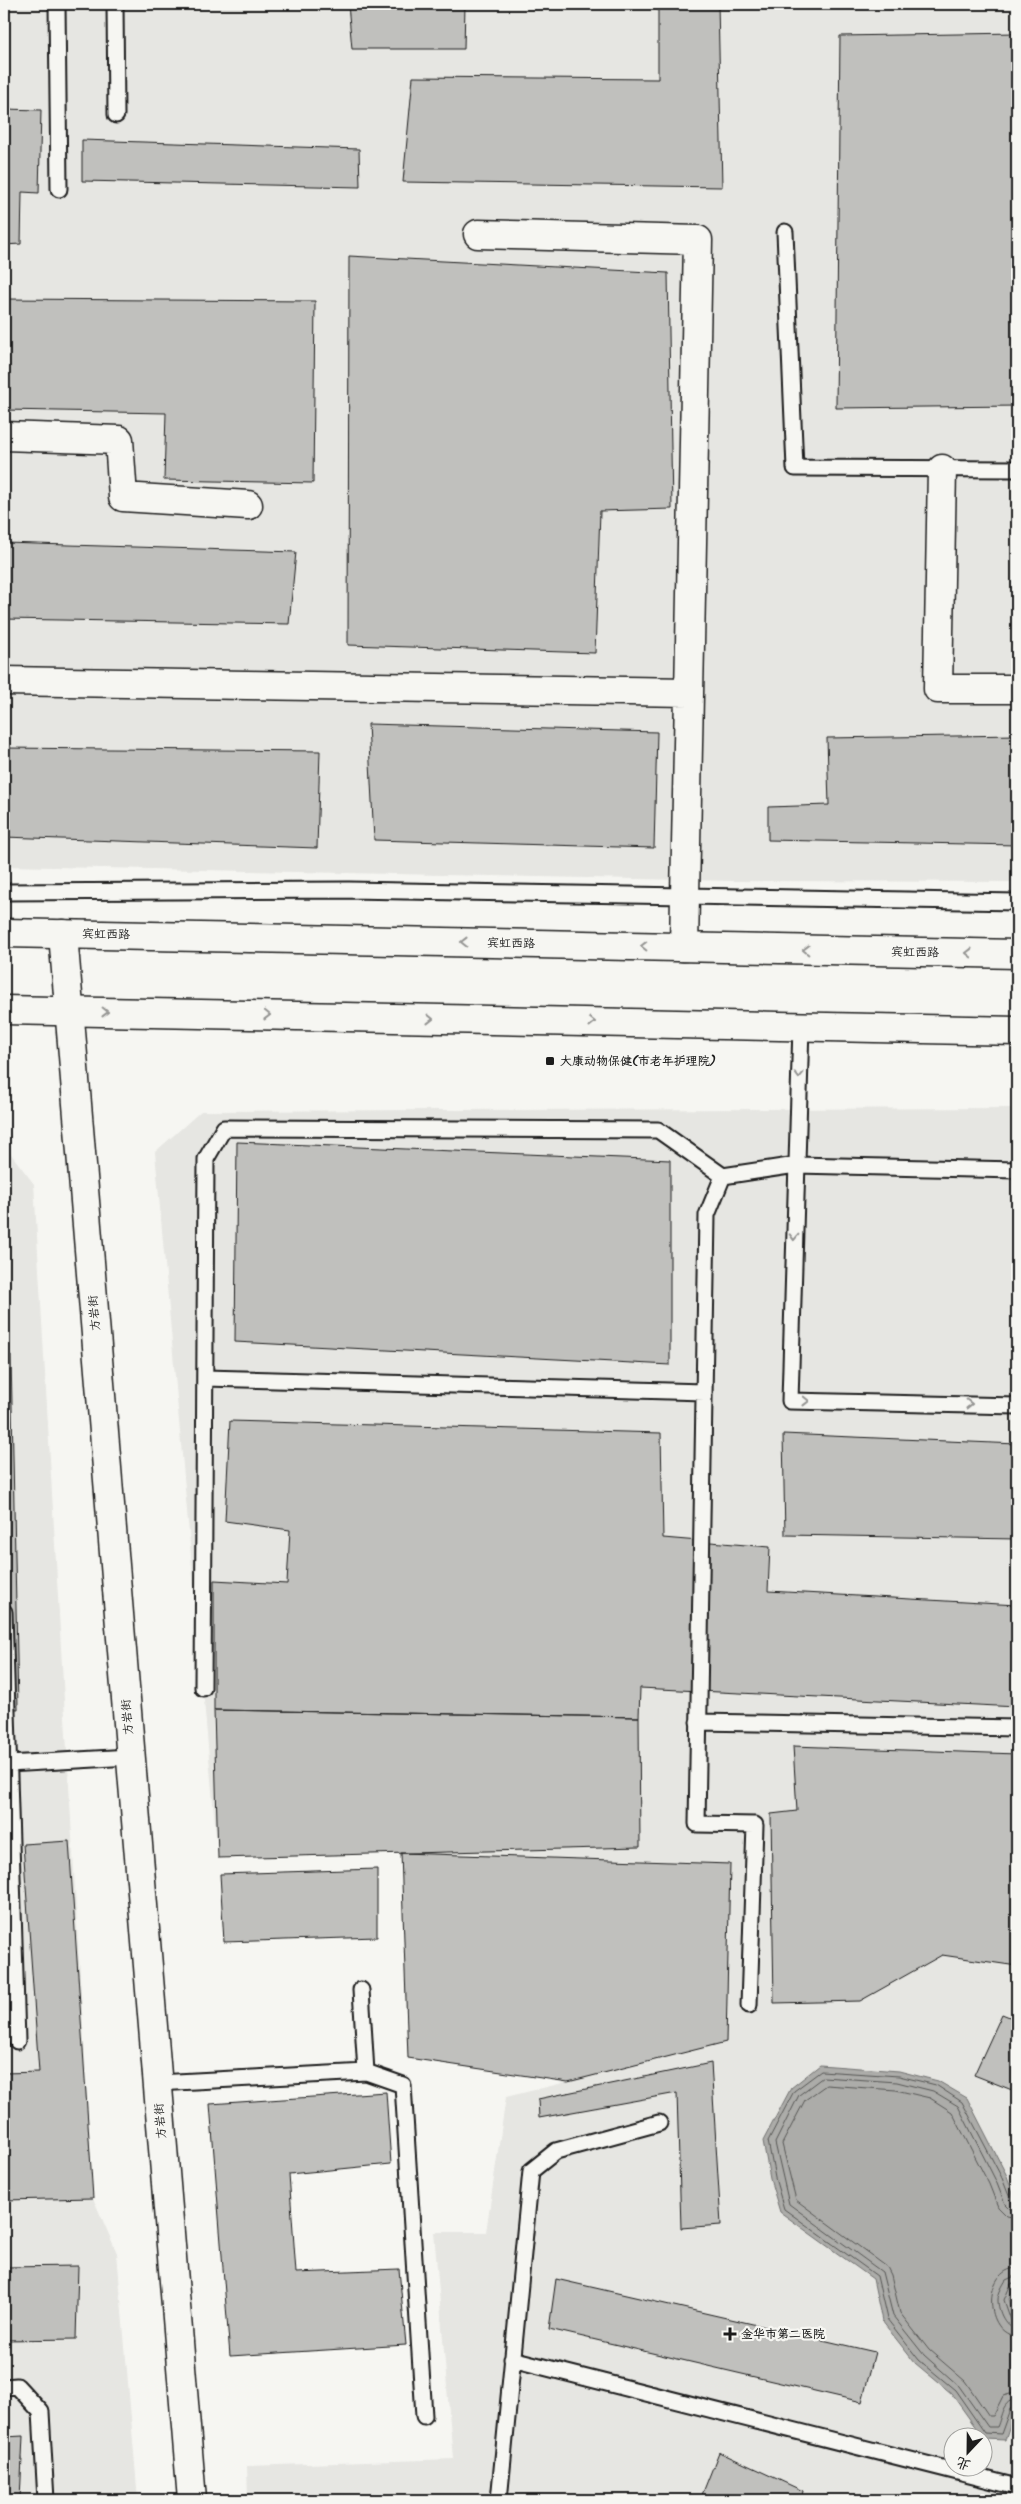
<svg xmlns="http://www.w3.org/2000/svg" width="1021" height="2504" viewBox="0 0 1021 2504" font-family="Kalam,'LXGW WenKai TC',sans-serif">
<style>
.built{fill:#e6e6e2;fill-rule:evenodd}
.water{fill:#acaca9;stroke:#727271}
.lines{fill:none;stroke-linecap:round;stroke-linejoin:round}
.shore{stroke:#565654;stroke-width:1}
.building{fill:#c0c0bd;stroke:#1c1c1c}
.service-casing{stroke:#1c1c1c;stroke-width:19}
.minor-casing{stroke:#1c1c1c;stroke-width:31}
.primary-casing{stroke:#1c1c1c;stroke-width:31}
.service{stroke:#f6f6f2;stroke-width:15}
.minor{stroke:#f6f6f2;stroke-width:28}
.primary{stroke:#f6f6f2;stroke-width:28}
.oneway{stroke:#949492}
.poi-dot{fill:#1c1c1c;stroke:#f6f6f2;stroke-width:2}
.labels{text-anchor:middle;stroke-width:4.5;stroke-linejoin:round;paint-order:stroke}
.street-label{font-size:12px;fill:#1c1c1c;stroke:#f6f6f2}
.poi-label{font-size:12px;font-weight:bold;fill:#1c1c1c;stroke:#f6f6f2;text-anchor:start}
</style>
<rect width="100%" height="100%" fill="#f6f6f2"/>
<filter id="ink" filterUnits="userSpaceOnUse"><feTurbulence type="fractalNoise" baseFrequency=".02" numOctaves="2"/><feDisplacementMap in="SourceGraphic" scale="10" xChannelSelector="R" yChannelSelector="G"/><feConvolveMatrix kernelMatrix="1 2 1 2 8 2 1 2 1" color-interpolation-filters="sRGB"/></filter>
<g filter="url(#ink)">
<path class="built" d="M4 4H1017V882L734 881 4 866Z
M1017 1108V2500H248L247 2466 453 2459 434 2232H486L506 2097 567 2082 408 2058 401 1853 218 1858 155 1152 201 1111ZM954 2436H984V2466H954Z
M4 1145 34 1184 93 2198 117 2253 138 2500H4Z"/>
<path class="water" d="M820 2065 899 2071 938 2081 967 2098 1007 2176 1017 2205V2282L1009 2299 1017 2325V2404L1005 2440 984 2439 951 2393 915 2363 882 2321 873 2279 780 2212 770 2179 763 2141 791 2088Z"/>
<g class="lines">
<path class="shore" d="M1017 2204 1011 2201 1002 2178 962 2102 936 2085 899 2076 821 2071 794 2091 768 2141 775 2178 784 2209 877 2276 887 2319 919 2360 955 2390 985 2433 1001 2434 1010 2409 1017 2406
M1017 2210 1010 2209 1005 2204 996 2181 958 2106 933 2091 897 2082 823 2077 799 2095 775 2143 789 2204 882 2272 893 2316 924 2355 959 2386 988 2427H997C1002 2416 1002 2400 1017 2399
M1017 2218 1007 2216 998 2207 989 2184 952 2112 930 2098 896 2090 826 2085 805 2100 782 2144 796 2200 887 2267 891 2275 900 2313 929 2350 965 2381 989 2416H993L1003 2396 1017 2392
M1017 2268C982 2269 984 2335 1017 2336
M1017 2275 1006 2280C1003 2285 998 2293 998 2300 998 2311 1005 2328 1017 2329
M1017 2281 1011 2284 1004 2300 1011 2320 1017 2322"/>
</g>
<path class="building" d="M348 4H465L464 49H352Z
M658 4H718L722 187 403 182 413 77 658 79Z
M1017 33V406L836 408 840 36Z
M4 109 41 110 39 193 22 192 21 244 4 245Z
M82 140 359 149 360 187 82 181Z
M349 256 668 273 672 509 600 511 595 653 348 645Z
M4 299 315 301 313 483 164 480 166 413 4 410Z
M4 543 296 552 289 624 4 619Z
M368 724 657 732 654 848 374 840Z
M1017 735V845L768 840V807L829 805 827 738Z
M4 748 320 751 317 848 4 837Z
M237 1142 670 1160V1365L235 1342Z
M4 1355H11L18 1709 4 1708Z
M230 1421 661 1433 663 1538 770 1547 768 1591 1017 1605V1707L640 1688 639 1717 214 1710V1580L287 1584 290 1530 225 1521Z
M783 1434 1017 1444V1539L785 1535Z
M214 1710 639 1717 640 1847 218 1858Z
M793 1746 1017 1754V1966L942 1955 860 2001 774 2003 771 1814 797 1811Z
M69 1841 93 2198 4 2200V2073L39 2072 23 1844Z
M401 1853 730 1864 726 2042 568 2082 408 2058Z
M377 1869V1937L224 1942 220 1874Z
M1002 2014 1017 2020V2092L974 2075Z
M711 2063 721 2225 681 2228 677 2093 539 2118 538 2099Z
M386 2092 391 2164 289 2174 296 2273 399 2269 406 2345 230 2356 210 2104Z
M78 2266 76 2339 4 2340V2267Z
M556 2279 875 2352 862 2402 549 2329Z
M23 2436 20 2500H4V2437Z
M719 2452 803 2491 801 2500H700Z"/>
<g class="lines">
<g class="service-casing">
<path id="service" d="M57 4 59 189
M115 4 116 115
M785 232 795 468 1017 469
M4 892 349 890 1017 902
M801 1026 790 1401 1017 1406
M205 1378 704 1392
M4 1612 17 2041
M203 1688 206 1159 224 1128 658 1130 723 1176
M698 1722 1017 1728
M8 1764 130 1757
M361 1990 366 2072 403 2085 424 2416
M749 2005 755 1825 697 1824 707 1215 723 1176 796 1165 1017 1170
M157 2083 366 2072
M512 2359 1017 2487
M4 2387 17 2386 41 2412 46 2500
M499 2500 531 2171 556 2151 659 2123"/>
</g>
<g class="minor-casing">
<path id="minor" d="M478 234 698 240 684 947
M4 436 119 440 123 497 248 505
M942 469 938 689H1017
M4 681 689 692
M63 934 192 2500"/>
</g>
<g class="primary-casing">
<path id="primary" d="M4 933 1017 954
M4 1010 1017 1031"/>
</g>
<use href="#service" class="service"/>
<use href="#minor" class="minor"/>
<use href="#primary" class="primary"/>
</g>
<defs><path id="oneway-chevron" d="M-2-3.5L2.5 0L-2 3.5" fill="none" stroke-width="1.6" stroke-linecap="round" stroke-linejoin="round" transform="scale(1.25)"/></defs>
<g class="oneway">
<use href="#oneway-chevron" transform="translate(464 942) rotate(-179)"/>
<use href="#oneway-chevron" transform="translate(644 946) rotate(-179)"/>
<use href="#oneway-chevron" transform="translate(806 950) rotate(-179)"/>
<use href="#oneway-chevron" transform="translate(969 953) rotate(-179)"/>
<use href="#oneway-chevron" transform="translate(105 1012) rotate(1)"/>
<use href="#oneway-chevron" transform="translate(267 1015) rotate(1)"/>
<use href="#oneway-chevron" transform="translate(430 1019) rotate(1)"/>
<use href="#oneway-chevron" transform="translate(592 1022) rotate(1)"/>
<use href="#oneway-chevron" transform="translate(799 1075) rotate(92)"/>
<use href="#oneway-chevron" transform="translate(794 1237) rotate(92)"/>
<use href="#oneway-chevron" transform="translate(806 1401) rotate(1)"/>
<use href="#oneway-chevron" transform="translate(969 1404) rotate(1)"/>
</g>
</g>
<g class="poi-dot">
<rect x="545" y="1056" width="10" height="10" rx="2.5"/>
<path d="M727.5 2326.5h5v5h5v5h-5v5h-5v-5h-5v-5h5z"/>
</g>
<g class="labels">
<g class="street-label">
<text transform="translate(106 934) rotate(1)" y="4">宾虹西路</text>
<text transform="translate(511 943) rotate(1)" y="4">宾虹西路</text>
<text transform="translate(915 952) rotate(1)" y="4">宾虹西路</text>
<text transform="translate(94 1313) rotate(-95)" y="4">方岩街</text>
<text transform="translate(127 1717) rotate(-95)" y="4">方岩街</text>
<text transform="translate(160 2121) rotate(-95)" y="4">方岩街</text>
</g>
<g class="poi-label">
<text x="560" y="1065">大康动物保健(市老年护理院)</text>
<text x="741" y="2338">金华市第二医院</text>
</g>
</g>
<rect width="1021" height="2504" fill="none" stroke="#f6f6f2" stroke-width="20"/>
<rect x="10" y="10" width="1001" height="2484" fill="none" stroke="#1c1c1c" stroke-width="2" filter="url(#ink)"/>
<g transform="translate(968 2452) rotate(202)"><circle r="24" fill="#f6f6f2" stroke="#9f9f9c"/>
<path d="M0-4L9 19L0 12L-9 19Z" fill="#1c1c1c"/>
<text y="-8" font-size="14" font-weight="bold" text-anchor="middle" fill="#1c1c1c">北</text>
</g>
</svg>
